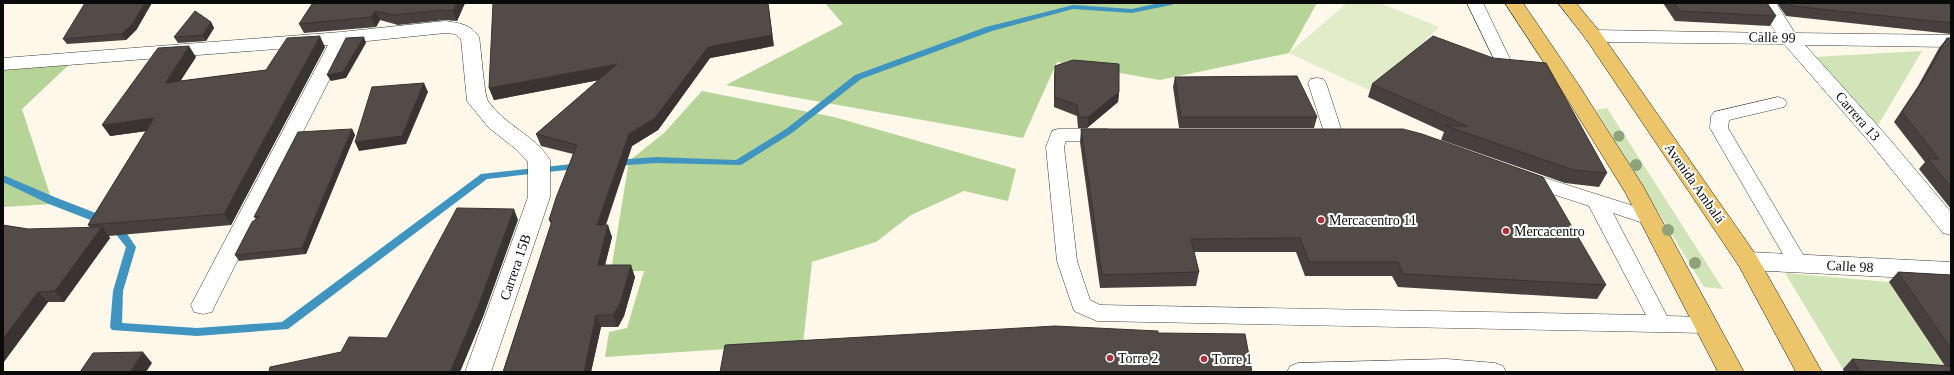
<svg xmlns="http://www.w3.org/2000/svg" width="1954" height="375" viewBox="0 0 1954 375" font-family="Georgia,serif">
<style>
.green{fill:#d1e4b7}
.forest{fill:#b6d398}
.pitch{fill:#e2ecc8}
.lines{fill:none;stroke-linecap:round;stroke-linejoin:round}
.stream{fill:#4095c0;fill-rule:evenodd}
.lane-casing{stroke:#3d3d3d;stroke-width:1}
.street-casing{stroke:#3d3d3d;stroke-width:1}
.primary-casing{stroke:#1b1b1b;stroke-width:1}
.lane{fill:#fff;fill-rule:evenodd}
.street{fill:#fff;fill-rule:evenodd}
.primary{fill:#ecc56a;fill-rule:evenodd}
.tree{fill:#8da27b}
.wall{fill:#47403e}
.shaded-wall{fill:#393432}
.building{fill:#524b48;stroke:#393432}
.poi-dot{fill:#ad303d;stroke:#fff;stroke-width:1.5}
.labels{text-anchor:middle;stroke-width:4;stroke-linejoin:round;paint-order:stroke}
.street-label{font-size:14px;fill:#0a0a0a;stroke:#fff}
.poi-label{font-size:14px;fill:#0a0a0a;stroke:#fff;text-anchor:start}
</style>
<rect width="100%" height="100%" fill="#fdf8ea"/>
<path class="green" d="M1922 51 1877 127 1814 57Z
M1607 108 1723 289 1704 287 1596 110Z
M1785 273 1889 282 1949 372H1879L1843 369Z"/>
<path class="forest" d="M825 3H1317L1289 53 1160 80 1057 62 1023 138 726 85 843 24Z
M74 60 22 109 53 204 3 207V66Z
M702 91 834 117 1016 169 1008 201 964 191 911 215 876 242 812 262 803 344 605 357 609 332 627 328 644 271H611L629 161 664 133Z"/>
<path class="pitch" d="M1347 3H1380L1439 27 1373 92 1289 53Z"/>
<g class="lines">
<path class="stream" d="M1159 3H1175L1171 5 1132 13 1073 9 992 31 861 79 792 133 741 165 656 163 615 166 610 163 615 160 656 157 736 160 786 129 855 75 986 27 1073 5 1132 9Z
M581 163 584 164 586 166 584 168 487 179 288 329 197 336 112 330 110 327 113 291 126 247 111 228 49 204 3 182V175L57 198 119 222 136 247 123 291 122 323 197 328 282 322 481 174Z"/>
<g class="lane-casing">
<path id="lane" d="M1467 3H1483L1510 59 1508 63 1502 64 1496 63Z
M1317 78 1323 79 1326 83 1343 135 1340 139 1334 141 1328 139 1325 135 1308 83 1311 79Z
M1778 97 1784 99 1787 103 1784 107 1729 120 1728 128 1808 263 1805 268 1798 271 1791 268 1710 128 1711 116 1714 112Z
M1058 129H1107L1113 131 1116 135 1113 139 1107 141H1066L1064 147 1077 261 1090 300 1100 305 1646 315 1589 206 1516 182 1514 177 1516 172 1523 171 1656 213 1659 218 1656 223 1649 225 1613 213 1667 316 1706 317 1714 319 1717 325 1714 331 1706 333 1097 321 1074 311 1057 261 1046 147 1052 131Z
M1447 359 1495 363 1503 366 1506 372H1287L1290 366 1298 363Z"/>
</g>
<g class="street-casing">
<path id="street" d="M1758 3H1776L1795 33 1951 35V47L1805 45 1886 135 1951 212V235L1943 233 1872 145 1784 44 1593 42 1586 40 1584 36 1586 32 1593 30 1776 33Z
M445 21C459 23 471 24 479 37 481 47 484 95 488 101 504 125 535 135 550 160V197L491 372H465L528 197V162L517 150 489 128 467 101 461 39 455 34 445 33 348 43 215 305 212 312 203 314 194 312 191 305 328 45 3 70V58L341 32Z
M1748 252 1951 262V280L1748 270 1740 267 1736 261 1740 255Z"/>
</g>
<g class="primary-casing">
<path id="primary" d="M1505 3H1523L1578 84 1643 186 1744 372H1718L1625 192 1558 84Z
M1558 3H1576L1600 32 1756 255 1822 372H1796L1739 266 1586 39Z"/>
</g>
<use href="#lane" class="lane"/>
<use href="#street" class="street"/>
<use href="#primary" class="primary"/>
</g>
<g class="tree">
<circle cx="1619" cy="136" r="5.5"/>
<circle cx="1636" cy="165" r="6"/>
<circle cx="1668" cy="230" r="6"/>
<circle cx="1695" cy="263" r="6"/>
</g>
<path class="wall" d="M321 3H465L457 21 445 20 398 25 380 20 376 27 304 33 299 24Z
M1663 3H1768V4L1776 16 1770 26 1675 21Z
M1777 3H1951V34L1786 16Z
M211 22 214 28 206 41 178 43 174 37Z
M137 29 126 40 67 44 63 39Z
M1947 38H1951V209L1919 169 1925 162 1894 122 1918 86 1939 48Z
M774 46 710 58 658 130 632 146 606 225 612 237 605 265 635 277 624 316 618 327H601L591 372H503L551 224 549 220 573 154 541 146 536 134 599 80 494 100 489 88Z
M325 47 231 225 109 236 110 238 64 302H48L3 363V225L28 229 90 228 88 225 146 131 110 136 196 57 180 81 266 70Z
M1055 66 1119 92 1118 102 1087 128H1078L1077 116 1054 107V76Z
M1175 77 1317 117 1314 128H1179L1173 87Z
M1372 84 1607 173 1599 187 1565 183 1441 140 1444 132 1368 97Z
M352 129 355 135 306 254 239 261 235 255 256 219 254 217Z
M1081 129 1606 285 1597 299 1398 287 1392 276H1305L1296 252H1194L1199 272 1196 286 1100 288 1080 142Z
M1898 272 1951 275V372H1844L1843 369 1852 359 1945 366 1889 282Z"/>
<path class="shaded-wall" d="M145 3H152L137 29 126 40 122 34Z
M457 3H465L457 21 453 11Z
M768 3 774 46 710 58 658 130 632 146 601 237 597 225 629 134 708 47Z
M375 11 380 20 376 27 371 17Z
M211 22 214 28 206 41 203 35Z
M320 36 325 47 231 225 224 214Z
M364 37 366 43 346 78 331 81 327 75Z
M189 46 196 57 172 94 165 83Z
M617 64 621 76 494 100 489 88Z
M424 83 428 92 406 144 359 151 355 142Z
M1119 92 1118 102 1087 128 1088 117Z
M154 118 162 129 110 136 102 125Z
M352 129 355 135 306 254 302 248Z
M514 209 518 220 483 317 460 372H450Z
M608 225 612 237 602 277 598 265Z
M102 227 110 238 64 302 55 291Z
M631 265 635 277 624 316 618 327 613 315Z
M38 292 48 302 3 363V339Z
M596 315 601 327 591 372H584Z
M143 352 152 363 146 372H130Z"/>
<path class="building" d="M85 3H145L133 23 122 34 63 39Z
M325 3H457L453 11 441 10 393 15 375 11 371 17 299 24 312 4Z
M493 3H768L772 35 708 47 655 118 629 134 597 225H608L598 265H631L620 304 613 315H596L584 372H503L552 221 549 220 556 198 577 145 536 134 617 64 489 88Z
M1674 3H1768H1767L1776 16 1680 11Z
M1790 3H1951V23L1792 6Z
M195 11 211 22 203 35 174 37Z
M320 36 224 214 88 225 154 118 102 125 158 48 189 46 165 83 266 70 287 38Z
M1433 36 1493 58 1546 63 1607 173 1573 170 1446 126H1467L1372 84Z
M364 37 343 72 327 75 346 38Z
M1947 38H1951V187L1928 159H1939L1902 112 1926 76Z
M1073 60 1119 64V92L1088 117H1079L1077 105 1055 97V66Z
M1297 76 1317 117H1181L1175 77Z
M424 83 402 136 355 142 372 87Z
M352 129 302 248 235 255 252 222 260 216 254 217 298 132Z
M1081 129H1403L1422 134 1543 177 1606 285 1403 274 1398 262H1309L1300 238 1191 239 1199 272 1102 275Z
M457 208 514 209 478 307 450 372H269L270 367 341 352 349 337 387 338Z
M3 225 28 229 102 227 55 291 38 292 3 339Z
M1898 272 1951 275V349Z
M1055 326 1158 331V333L1245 334 1252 372H720L725 345Z
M143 352 130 372H80L93 353Z
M1852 359 1951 366V372H1860Z"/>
<g class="poi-dot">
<circle cx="1321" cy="220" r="4"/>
<circle cx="1506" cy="231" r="4"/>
<circle cx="1110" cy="358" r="4"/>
<circle cx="1204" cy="359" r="4"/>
</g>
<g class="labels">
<g class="street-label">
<text transform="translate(1772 37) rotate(1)" y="5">Calle 99</text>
<text transform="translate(1858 116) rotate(49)" y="5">Carrera 13</text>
<text transform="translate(1695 183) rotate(55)" y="5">Avenida Ambalá</text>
<text transform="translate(1850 266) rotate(3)" y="5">Calle 98</text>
<text transform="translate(515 267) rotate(-71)" y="5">Carrera 15B</text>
</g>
<g class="poi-label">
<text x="1329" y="225">Mercacentro 11</text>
<text x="1514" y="236">Mercacentro</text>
<text x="1118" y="363">Torre 2</text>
<text x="1212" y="364">Torre 1</text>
</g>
</g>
<rect width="1954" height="375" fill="none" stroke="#0a0a0a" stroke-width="8"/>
</svg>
